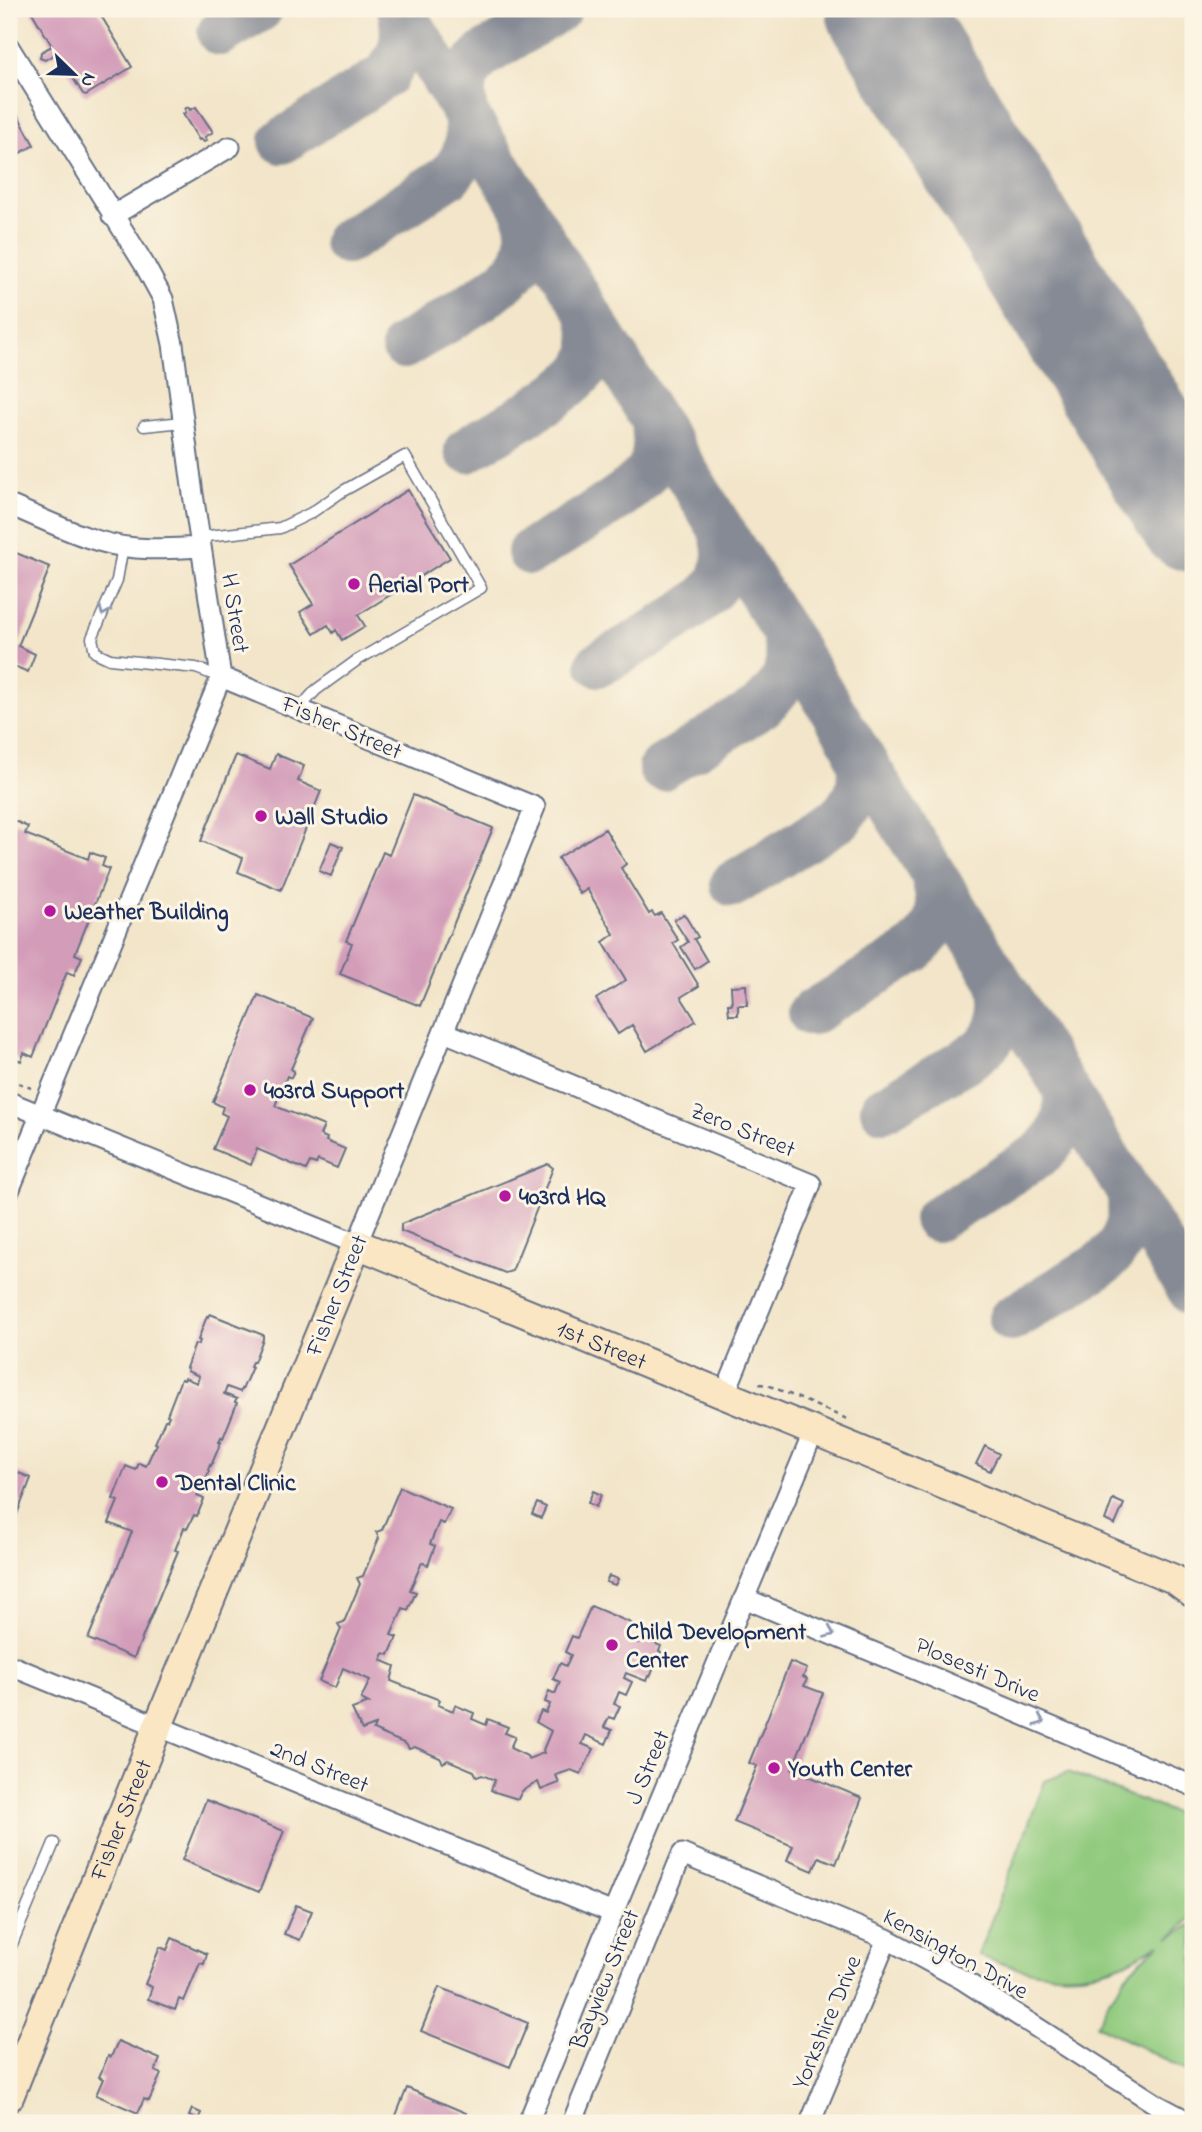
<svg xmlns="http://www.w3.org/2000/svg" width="1202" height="2132" viewBox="0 0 1202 2132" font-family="'Indie Flower',sans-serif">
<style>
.green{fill:#92cb7f;stroke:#567d6e;stroke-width:2}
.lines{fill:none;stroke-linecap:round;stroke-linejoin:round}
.taxiway{stroke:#868a94;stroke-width:46}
.runway{stroke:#868a94;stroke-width:112}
.building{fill:#d39cb9}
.lane-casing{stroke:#666f83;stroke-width:13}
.street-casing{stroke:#666f83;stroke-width:23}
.secondary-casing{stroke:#666f83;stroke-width:32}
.path{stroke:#666f83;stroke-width:2.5;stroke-dasharray:5 5;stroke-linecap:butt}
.lane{stroke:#fff;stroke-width:10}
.street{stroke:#fff;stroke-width:19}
.secondary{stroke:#fbe6c4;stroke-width:28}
.oneway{stroke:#8d97ae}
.poi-dot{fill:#b5179e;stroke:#fcf5e5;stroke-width:2.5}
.labels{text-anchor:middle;stroke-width:6;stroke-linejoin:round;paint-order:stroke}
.poi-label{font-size:24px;font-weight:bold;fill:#1b2f5e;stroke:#fcf5e5;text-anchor:start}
.street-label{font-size:24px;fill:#1b2f5e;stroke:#fcf5e5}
</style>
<rect width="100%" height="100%" fill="#fcf5e5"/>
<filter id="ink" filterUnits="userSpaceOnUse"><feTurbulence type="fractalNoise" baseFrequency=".0143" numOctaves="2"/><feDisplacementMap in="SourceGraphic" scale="14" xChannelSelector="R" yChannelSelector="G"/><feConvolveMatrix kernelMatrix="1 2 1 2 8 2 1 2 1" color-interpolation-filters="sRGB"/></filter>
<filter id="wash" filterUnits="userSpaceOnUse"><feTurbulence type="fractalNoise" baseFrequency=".00686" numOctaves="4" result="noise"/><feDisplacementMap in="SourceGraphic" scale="28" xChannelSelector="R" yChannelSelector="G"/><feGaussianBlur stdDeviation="1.57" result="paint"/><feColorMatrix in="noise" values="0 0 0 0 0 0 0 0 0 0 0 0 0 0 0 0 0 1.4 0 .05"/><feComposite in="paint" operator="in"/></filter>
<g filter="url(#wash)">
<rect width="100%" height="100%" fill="#f2e5c9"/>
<path class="green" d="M1068 1772 1193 1820V1917L1169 1938 1193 1924V2074L1097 2025 1109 2001 1131 1969 1160 1944C1149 1949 1138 1957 1127 1962 1077 1984 1026 1974 978 1955L1045 1781Z"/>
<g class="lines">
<path class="taxiway" d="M401 9 1180 1275 1193 1294
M220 33 260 9
M282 141 386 75C403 51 406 38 400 9
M346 242 448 177C455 170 460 163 464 154 479 116 442 93 483 55L559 9
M404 346C433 328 508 288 522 262 531 244 529 227 524 209
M467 450C495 432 572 392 587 366 597 349 593 331 588 313
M530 552C558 534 639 493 651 465 658 449 656 433 652 417
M599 664C628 647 711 605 721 576 728 559 725 544 720 527
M661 768 762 706 777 690 786 674 789 656 784 632
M733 884 841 818 855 797 859 784 861 768 855 747
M811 1013 914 950C941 924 943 910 933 874
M883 1109C903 1097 923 1085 944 1073 960 1063 980 1054 992 1038 1004 1022 1004 999 999 981
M936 1219 1039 1155C1061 1137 1069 1117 1065 1088
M1011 1319 1106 1261C1127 1239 1132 1224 1130 1194"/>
<path class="runway" d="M882 9 1193 516"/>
</g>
<g id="blocks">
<path class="building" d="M30 9H97L132 67 86 95 83 94 57 53 45 60 40 58 41 52 52 46Z
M9 99 34 145 15 156 17 159 9 164Z
M188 107 190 110 196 107 213 132 205 137 207 140 204 142 201 139 199 140 183 114 186 112 185 109Z
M408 490 450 558 358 615 365 626 342 640 336 630 333 633 328 625 314 634 300 612 313 604 289 565Z
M9 550 50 567 18 646 35 654 28 672 9 664Z
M276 754 304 766 298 781 321 791 281 890 238 872 243 858 201 841 236 755 270 769Z
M413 795 493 828 420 1006 340 974 352 943 346 941 383 852 389 855Z
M15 821 28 827 25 834 88 859 90 852 105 858 102 866 109 869 75 954 82 957 74 975 67 972 33 1057 24 1053 21 1061 9 1056 10 1048 9 1047V827L12 829Z
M605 829 626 864 621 868 649 914 652 912 655 916 661 913 678 940 673 943 699 986 681 997 696 1021 647 1051 632 1025 618 1034 596 999 626 980 603 942 614 934 587 889 580 894 558 858Z
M331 842 343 847 331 876 319 871Z
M684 914 698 937 694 939 707 961 695 969 681 947 688 942 674 920Z
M746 985 747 1005H738V1015H729L728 1004H732L731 986Z
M258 995 313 1018 291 1069 294 1071 291 1078 287 1076 275 1106 324 1126 320 1135 327 1138 326 1141 345 1149 337 1168 318 1160 316 1164 310 1162 306 1170 257 1149 251 1165 213 1149 227 1116 221 1113 223 1107 213 1102Z
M548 1164 553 1168 512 1271 505 1273 401 1231V1224Z
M210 1314 263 1335V1339L254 1362H252L250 1366 252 1367 242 1390 241 1389 240 1392 227 1387 224 1394 237 1399 235 1402 237 1403 223 1438 221 1437 219 1442H221L211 1466 210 1465 208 1470 209 1471 200 1494H198L197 1496 204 1499 197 1516 194 1515 187 1529 184 1528 175 1550 178 1551 134 1658 88 1639 132 1532 109 1523 118 1501 113 1499 126 1466 136 1470 139 1463 146 1466 154 1448H155L157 1444 155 1443 165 1420H167L169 1416 167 1415 181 1379 184 1380 185 1378 197 1383 199 1376 187 1371 188 1369 186 1368 195 1344 198 1345 200 1341 198 1340 207 1316 209 1317Z
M985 1446 999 1454 990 1471 976 1464Z
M9 1469 31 1478 9 1535Z
M400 1487 451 1509 444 1524 439 1522 430 1544 435 1546 428 1565 422 1562 410 1590 416 1592 408 1610 403 1608 391 1635 397 1637 389 1655 384 1653 381 1660 395 1666 391 1681 440 1700 438 1705 453 1711 455 1705 474 1713 472 1719 486 1725 488 1719 508 1727 505 1733 515 1737 510 1748 527 1756 528 1759 544 1753 543 1750 551 1731 536 1722 541 1711 546 1713 550 1704 545 1702 549 1691 555 1694 560 1682 553 1679 560 1663 566 1666 571 1655 565 1652 572 1636 577 1638 591 1606 631 1623 625 1637 638 1643 640 1638 661 1646 659 1651 661 1652 650 1677 648 1676 646 1681 626 1673 624 1678 632 1682 626 1695 619 1692 614 1704 620 1706 614 1719 609 1717 604 1727 612 1730 606 1744 586 1735 582 1744 594 1749 581 1774 571 1770 556 1775 559 1783 541 1790 538 1782 522 1791 518 1799 495 1792 491 1790 495 1780 482 1775 477 1777 474 1771 448 1760 443 1763 440 1758 415 1747 409 1749 406 1744 373 1730 375 1725 362 1730 352 1709 369 1703 361 1699 370 1680 343 1668 335 1688 319 1681 341 1629 338 1624 344 1622 360 1584 357 1578 363 1576 379 1538 376 1532 382 1530Z
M593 1491 601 1495 596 1507 588 1503Z
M1113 1499 1124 1504 1115 1525 1105 1520Z
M537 1503 546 1507 541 1518 532 1514Z
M609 1576 618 1579 615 1585 606 1582Z
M790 1662 807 1669 803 1677 807 1679 804 1686 823 1693 792 1769 862 1798 836 1864 819 1857 813 1871 787 1860 793 1846 734 1822 757 1766 749 1763Z
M206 1800 284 1831 259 1892 182 1860Z
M9 1863 15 1866 9 1881Z
M296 1905 312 1911 300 1940 284 1934Z
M172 1938 207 1954 204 1964 200 1963 184 2001 179 1999 175 2010 148 1999 152 1987 145 1984 160 1947 167 1950Z
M439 1987 528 2023 510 2067 421 2031Z
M118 2041 160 2059 155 2071 161 2074 149 2101 144 2099 138 2113 96 2095 103 2079 99 2077 108 2056 111 2057Z
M407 2088 466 2113 461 2123H407L395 2118Z
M192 2109 201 2113 198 2120 189 2116Z"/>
</g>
</g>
<g filter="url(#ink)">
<use href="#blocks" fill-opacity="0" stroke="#666f83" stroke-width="2"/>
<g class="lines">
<g class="lane-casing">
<path id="lane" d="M144 426 183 422
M199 537 280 528 311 513 343 491 405 456 481 588 356 661 316 690 299 709
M123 546 117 580 92 638 95 652 110 659 196 668 220 677
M9 1951 54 1843"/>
</g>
<g class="street-casing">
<path id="street" d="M9 47 144 264 163 299 173 344 193 494 221 677 9 1191
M112 216 230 147
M9 505C49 521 92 545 136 548 157 550 179 548 201 547
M444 1032 811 1184 724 1396
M9 1102 357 1244 535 807 221 677
M744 1598 1193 1786
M9 1665 613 1913
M528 2123 613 1913 814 1431
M572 2123 682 1854 887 1939 963 1980 1159 2106 1191 2123
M810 2123 887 1939"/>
</g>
<g class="secondary-casing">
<g id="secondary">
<path id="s1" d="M9 2097 158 1726 357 1244 1174 1579 1193 1593"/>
</g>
</g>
<path class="path" d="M9 1079 31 1088
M759 1384 768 1385 847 1419"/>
<use href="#lane" class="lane"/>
<use href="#street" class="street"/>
<use href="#secondary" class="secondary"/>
</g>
<defs><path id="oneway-chevron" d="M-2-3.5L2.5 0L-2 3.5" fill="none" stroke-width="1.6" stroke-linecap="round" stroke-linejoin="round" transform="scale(1.75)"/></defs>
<g class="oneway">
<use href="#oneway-chevron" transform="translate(104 611) rotate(113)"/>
<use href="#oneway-chevron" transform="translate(830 1633) rotate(23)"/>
<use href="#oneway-chevron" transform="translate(1040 1721) rotate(23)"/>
</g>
</g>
<g class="poi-dot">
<circle cx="354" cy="584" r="7"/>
<circle cx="261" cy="816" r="7"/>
<circle cx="50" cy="911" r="7"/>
<circle cx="250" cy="1090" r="7"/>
<circle cx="505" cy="1196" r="7"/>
<circle cx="162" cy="1482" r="7"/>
<circle cx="612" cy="1645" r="7"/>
<circle cx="774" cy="1768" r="7"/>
</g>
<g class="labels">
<g class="poi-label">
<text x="368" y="592">Aerial Port</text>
<text x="275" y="824">Wall Studio</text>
<text x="64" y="919">Weather Building</text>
<text x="264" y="1098">403rd Support</text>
<text x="519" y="1204">403rd HQ</text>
<text x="176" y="1490">Dental Clinic</text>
<text x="626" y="1639">Child Development<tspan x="626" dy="28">Center</tspan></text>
<text x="788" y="1776">Youth Center</text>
</g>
<g class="street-label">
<text transform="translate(236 613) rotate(81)" y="8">H Street</text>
<text transform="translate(342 727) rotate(23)" y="8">Fisher Street</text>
<text transform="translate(743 1129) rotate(22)" y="8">Zero Street</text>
<text transform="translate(336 1295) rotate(-68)" y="8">Fisher Street</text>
<text dy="8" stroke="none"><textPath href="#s1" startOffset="1186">1st Street</textPath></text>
<text transform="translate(978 1669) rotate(23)" y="8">Plosesti Drive</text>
<text transform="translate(320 1766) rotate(22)" y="8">2nd Street</text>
<text transform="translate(647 1767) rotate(-67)" y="8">J Street</text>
<text dy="8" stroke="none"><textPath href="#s1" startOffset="299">Fisher Street</textPath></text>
<text transform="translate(956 1953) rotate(29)" y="8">Kensington Drive</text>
<text transform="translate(604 1979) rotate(-68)" y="8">Bayview Street</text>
<text transform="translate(826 2022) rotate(-67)" y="8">Yorkshire Drive</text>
</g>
</g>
<rect width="1202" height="2132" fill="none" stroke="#fcf5e5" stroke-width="35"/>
<g transform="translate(74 74) rotate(113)" stroke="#fcf5e5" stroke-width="5" paint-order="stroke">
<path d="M0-5L12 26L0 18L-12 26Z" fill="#1b2f5e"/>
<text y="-10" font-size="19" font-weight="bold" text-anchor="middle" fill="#1b2f5e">N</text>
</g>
</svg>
